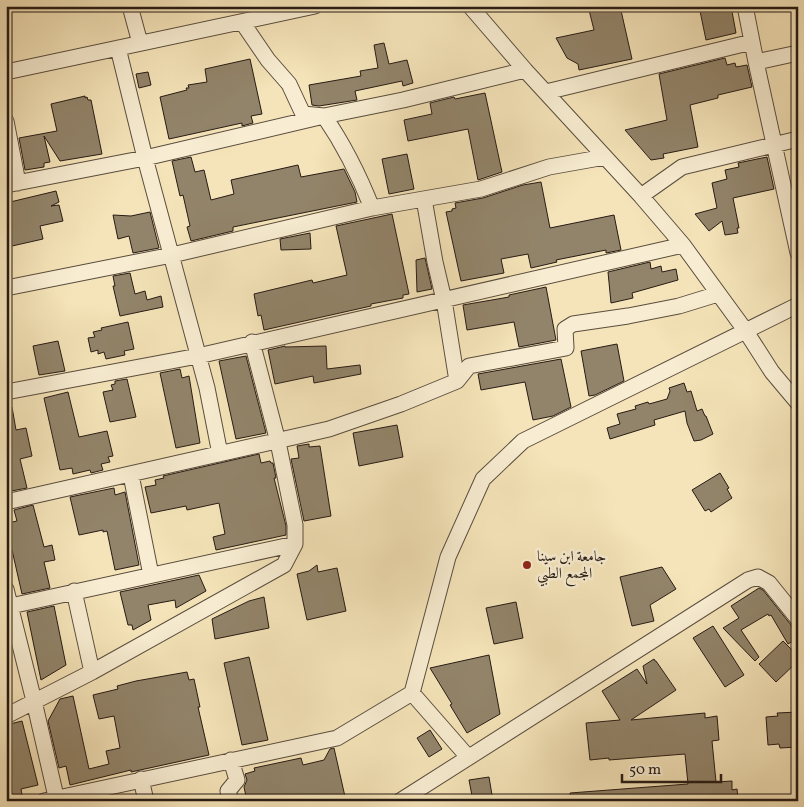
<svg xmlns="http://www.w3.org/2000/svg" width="804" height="807" viewBox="0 0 804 807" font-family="Vollkorn,Amiri,serif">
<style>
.building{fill:#92846a;stroke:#271b15}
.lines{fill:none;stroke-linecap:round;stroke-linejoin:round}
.minor-casing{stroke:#5a4d3e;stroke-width:17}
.minor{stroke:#f8edd2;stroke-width:15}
.poi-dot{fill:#8f2418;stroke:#f8edd2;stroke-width:2}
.labels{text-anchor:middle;stroke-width:5;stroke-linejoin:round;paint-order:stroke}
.poi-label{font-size:15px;fill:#271b15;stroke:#f8edd2;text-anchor:start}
</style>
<rect width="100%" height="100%" fill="#f5e4b9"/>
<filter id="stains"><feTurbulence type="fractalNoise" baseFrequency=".004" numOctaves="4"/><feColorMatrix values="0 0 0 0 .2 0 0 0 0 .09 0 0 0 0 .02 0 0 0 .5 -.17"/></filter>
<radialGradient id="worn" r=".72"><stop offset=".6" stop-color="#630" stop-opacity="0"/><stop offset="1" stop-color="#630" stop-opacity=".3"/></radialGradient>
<path class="building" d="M588 6H620L632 59 579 70 578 64 567 58 556 38 594 30Z
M699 6H731L736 33 706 40Z
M384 43 389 64 407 60 413 83 403 86 402 81 355 91 357 100 319 106 312 105 309 85 361 76 360 71 378 68 374 45Z
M725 58 727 65 735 63 736 67 747 65 752 87 718 95V98L690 105 698 147 663 154 664 158 651 160 625 130 667 120 659 74Z
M250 59 262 114 251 116 253 123 242 126V123L169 139 160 97 187 90 186 88H189L188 85 207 82 205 69Z
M148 72 151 85 139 88 136 74Z
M485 93 502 172 478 180 468 129 408 141 404 120 432 114 430 103 454 97 455 99Z
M85 96V98L87 97 88 100H91L102 154 60 161 44 136 50 162 44 163V167L25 170 19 138 57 131 51 104Z
M407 154 414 189 389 194 382 159Z
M191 157 195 172 204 170 211 200 234 194 231 180 298 165 301 177 344 169 355 192 357 202 233 227V231L191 241 187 227 190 226 183 195 180 196 172 161Z
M767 157 774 189 733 198 739 228H737L738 233 725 235 722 221 709 231 695 214 717 208 712 183 727 179 725 170 739 167 738 163Z
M541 182 550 228 614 215 621 250 606 253V250L556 260 557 262 531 268 528 254 501 259 504 273 461 281 446 212 452 211V209L456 208 455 203 483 198 523 185Z
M56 191 59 202 51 206 59 205 63 221 40 226 43 239 12 246 6 221V203Z
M150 212 159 248 133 253 129 236 118 239 113 215 131 216Z
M392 214 409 294 403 295V298L371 304V306L264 330 261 315 258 316 254 294 312 280 313 283 347 275 336 226Z
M310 233 311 249 281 250 280 239Z
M425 258 432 289 417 292 416 260Z
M650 262 651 269 661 266 662 272 676 269 678 280 632 293 633 298 611 303 608 272Z
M130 273 135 294 145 291 147 300 161 296 163 307 120 316 113 286H115L113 276Z
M546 287 556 340 519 347 514 322 467 330 463 305 509 297V295Z
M128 322 134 349 124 351 125 355 106 359 104 352 98 354V350L91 352 88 338 95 337 93 332 102 330 101 328Z
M58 341 65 371 39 375 33 346Z
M617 344 624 381 595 395 589 396 581 351Z
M285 346V347L326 346 327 369 360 365 361 374 314 383 313 376 275 384 268 350Z
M246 356 266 433 236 439 219 361Z
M561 359 571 407 553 416 533 420 525 382 481 390 478 374Z
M180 369 182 378 189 376 200 443 176 448 160 373Z
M127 379 136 417 110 422 103 392 113 390 111 385 115 384V381Z
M684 383 687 392 691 391 697 411 702 409 705 416H706L713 434 701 440 694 441 687 423 685 411 654 420 655 425 610 439 607 428 620 424 617 414 636 409 635 406 648 402 649 404 667 399 670 391 669 388Z
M68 392 79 437 107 431 113 456 108 457 110 462 101 464 103 470 91 473 90 470 73 474 72 468 60 470 44 398Z
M6 407H12L16 430 26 428 32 456 20 459 27 488 6 492Z
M397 425 403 457 359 466 353 433Z
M309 444V447L320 446 331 516 304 521 291 459 299 458 297 446Z
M259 454 261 463 270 461 271 463H273L276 478H274L286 526V535L216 550 213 537 225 534 219 503 187 510 186 506 151 513 145 487 156 485 155 480 164 478 163 476Z
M720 473 729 488 727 489 732 498 711 512 709 509 705 511 692 490Z
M114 488 115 495 125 492 139 565 115 570 107 531 103 532V530L79 535 70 497Z
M33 505 44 547 52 545 55 560 44 562 50 588 22 594 12 550H10L6 535 10 534 8 523 17 521 14 510Z
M317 565 318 572 337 568 346 611 307 620 297 574 309 571Z
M662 567 676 589 650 605 654 621 632 626 620 577Z
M199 575 206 591 176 608 175 600 148 605 151 620 133 630 132 625H128L120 592Z
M759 588 763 590 791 625 798 638 788 644 771 615 769 616 768 614 741 630 759 657 755 661 723 628 739 618 731 606Z
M264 597 269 628 215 639 212 619 249 601Z
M516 602 523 638 494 644 486 608Z
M54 606 66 665 41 680 27 612Z
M713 626 744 675 725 687 693 638Z
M783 641 798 656V661L776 682 759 664Z
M489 655 500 714 467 733 450 705 452 704 430 668Z
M249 657 268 740 242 745 224 663Z
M654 659 655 661H656L676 690 631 720 705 713V718L717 716 719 740 712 741 716 782 732 781V790L737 789 738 799H734V801H570V793L688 784 685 754 609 760V758L590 760 586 723 620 720 602 691 637 669 647 684 643 666Z
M187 672 189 680 194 679 200 707H198L209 755 131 772V770L70 785 66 766 59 768 48 721 60 699 73 696 89 769 109 764 106 751 120 748 114 716 99 719 93 695 118 689 117 686 136 681Z
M798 712V747L780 748 779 744 768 745 766 717 778 716 777 713Z
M22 721 38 785 21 789 22 795 11 798 6 777V725Z
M430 730 442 749 429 757 417 738Z
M334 748 346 801H247L244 787 247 780 245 774 255 771 254 768 301 758 303 765 324 760 330 749Z
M489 777 493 801H473L469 780Z"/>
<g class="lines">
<g class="minor-casing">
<path id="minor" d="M130 6 140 43
M470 6 525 70 641 196 683 245 745 330 772 372 798 403
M745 6 756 62 798 53
M242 22 268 60 289 84 303 114 324 116C344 145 359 175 372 208
M118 48 145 158 207 388 220 454
M756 62 798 253
M6 72 315 6
M546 92 752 42
M6 121 18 183
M6 185 145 158 324 116 403 100 525 70
M641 196 682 167 798 139
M424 199 435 262 444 300 457 381
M6 288 172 255 372 208 481 189 549 167 605 157
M6 392 198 356 683 245
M131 475 151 575
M6 502 329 429 401 404 457 381 469 366 566 348 565 329 573 324 628 316 679 306 718 294
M6 589 34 701 57 801
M74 591 92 672
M6 607 295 544
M6 716 92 672 284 565 295 544V525L278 442 252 342
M468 757 412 693 448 557 483 479 523 441 798 305
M141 779 146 801
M44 801 337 738 412 693
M231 801 228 791 237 780 231 760
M400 801 748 580 758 577 769 583 798 619"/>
</g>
<use href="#minor" class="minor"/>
</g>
<circle class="poi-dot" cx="527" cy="565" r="5"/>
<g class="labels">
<g class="poi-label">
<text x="537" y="561">جامعة ابن سينا<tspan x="537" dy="17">المجمع الطبي</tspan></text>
</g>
</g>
<rect width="804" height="807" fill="none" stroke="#f5e4b9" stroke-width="25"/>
<rect x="8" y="8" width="789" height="792" fill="none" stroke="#271b15" stroke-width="2.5"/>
<rect x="12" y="12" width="779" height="782" fill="none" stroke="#271b15"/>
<path d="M622 774v8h99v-8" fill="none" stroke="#271b15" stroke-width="2.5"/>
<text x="629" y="774" font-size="15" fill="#271b15" stroke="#f8edd2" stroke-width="4" paint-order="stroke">50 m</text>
<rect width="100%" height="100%" filter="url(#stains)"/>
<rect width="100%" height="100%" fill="url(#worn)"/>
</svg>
